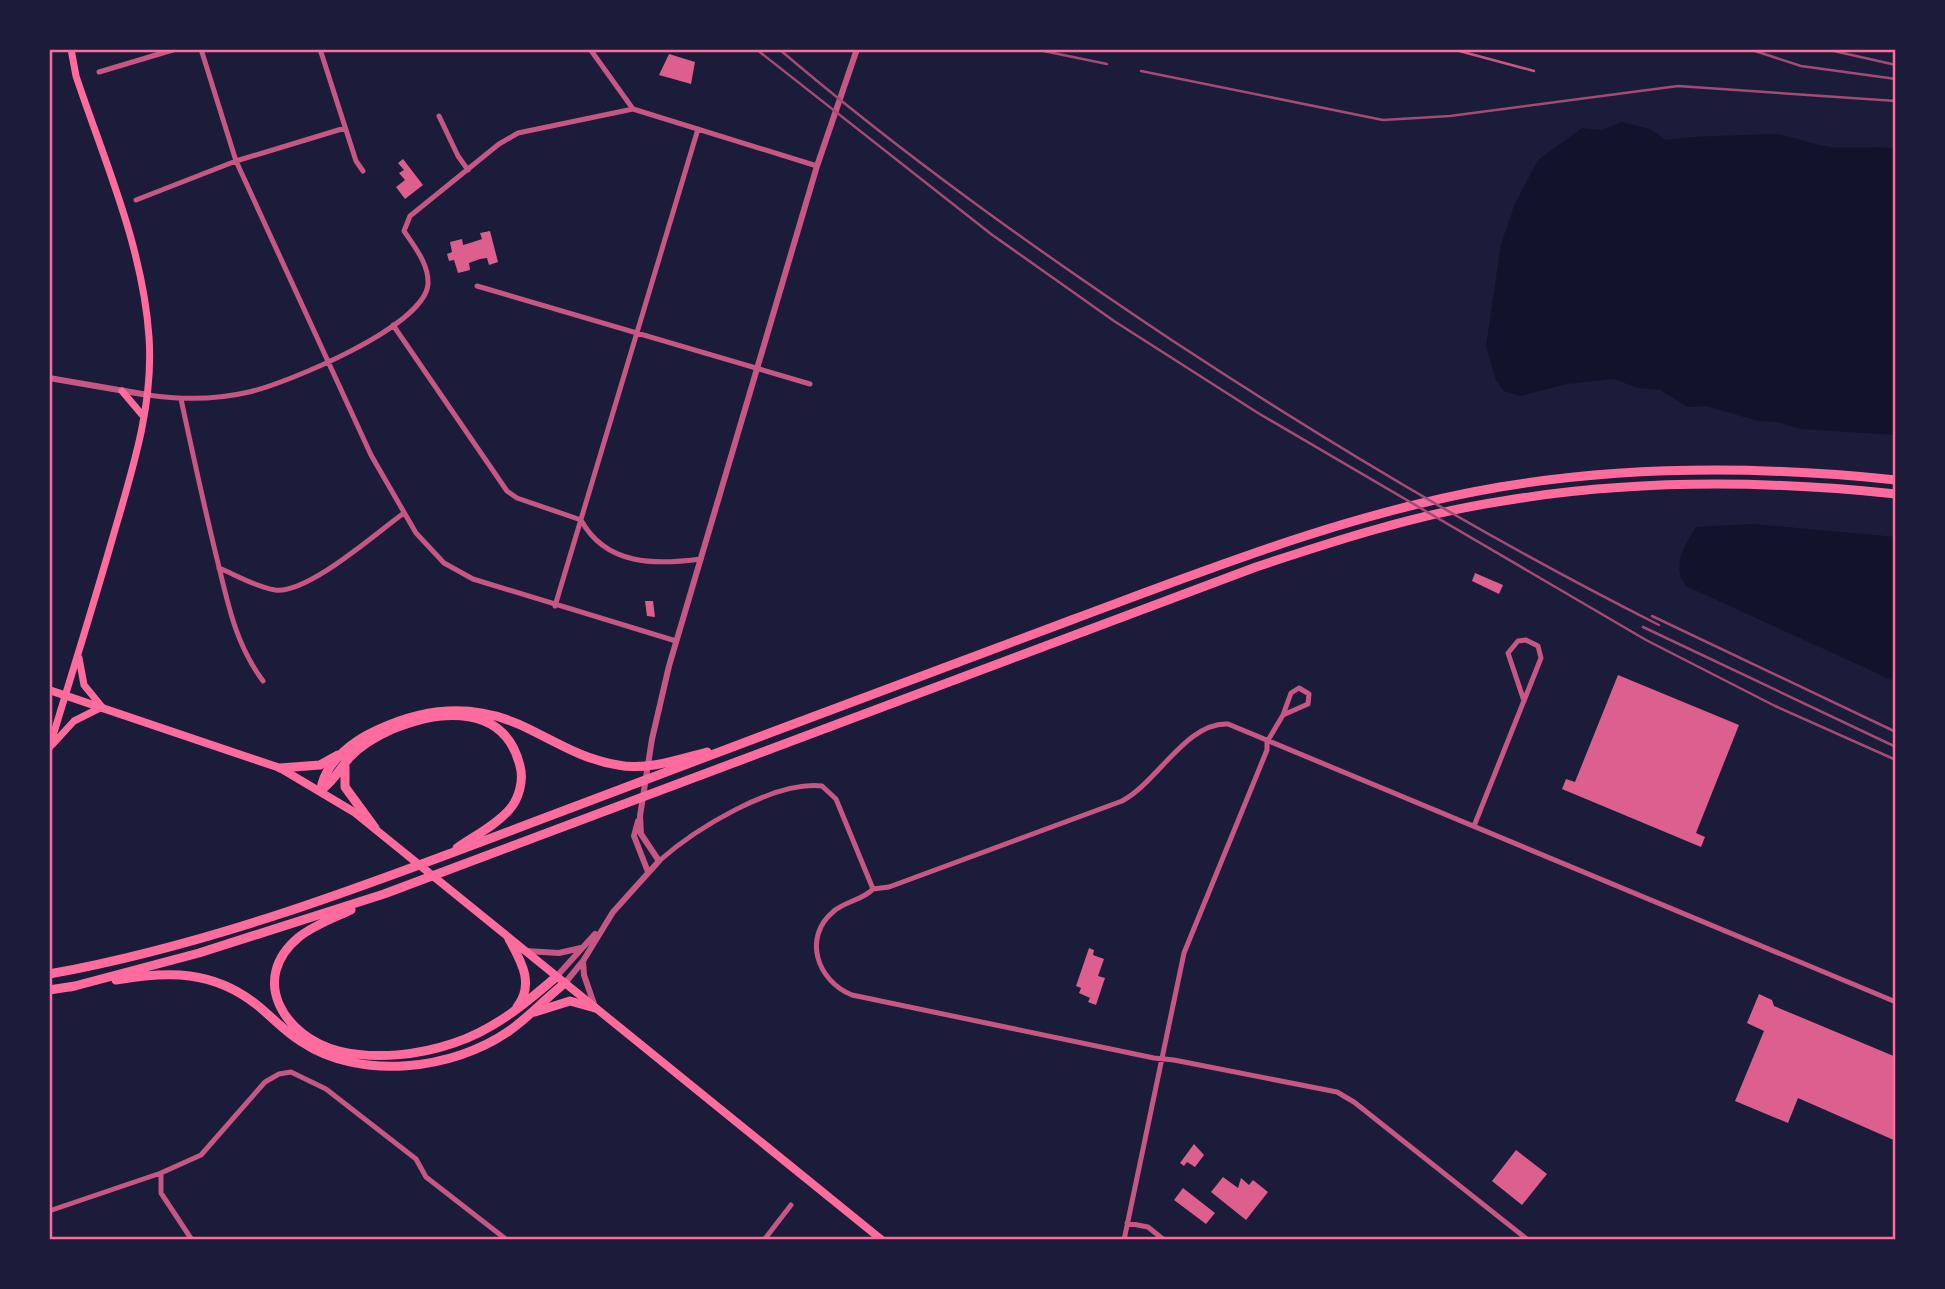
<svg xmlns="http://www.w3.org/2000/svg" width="1945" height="1289" viewBox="0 0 1945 1289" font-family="'DejaVu Sans',sans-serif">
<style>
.water{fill:#12122b}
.building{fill:#dd5f8e}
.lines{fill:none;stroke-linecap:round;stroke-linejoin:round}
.service{stroke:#c65784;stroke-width:2.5}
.minor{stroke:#c65784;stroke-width:5}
.tertiary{stroke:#c65784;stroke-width:6}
.secondary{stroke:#ff6b9d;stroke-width:7}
.primary{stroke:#ff6b9d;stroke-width:8}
.motorway{stroke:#ff6b9d;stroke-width:9}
.rail{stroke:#a44b75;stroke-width:2.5}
.neatline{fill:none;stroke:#ff6b9d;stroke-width:2.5}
</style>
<rect width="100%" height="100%" fill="#1b1b3a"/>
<path class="water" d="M1621 122 1650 129 1666 140C1699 135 1734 136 1767 134 1788 133 1811 145 1831 147 1852 149 1875 145 1896 149V435L1801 429 1777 422 1758 421 1706 406 1688 407 1660 390 1638 388 1614 379 1567 384 1520 396 1504 391 1496 380 1486 346 1501 244 1515 204 1538 160 1582 128 1602 130Z
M1752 524 1896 537V682L1686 586C1671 568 1685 544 1696 527Z"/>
<path class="building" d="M669 54 695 62 691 84 659 75Z
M403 159 423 185 405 199 396 187 405 180 399 173 404 170 398 163Z
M490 231 498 262 489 265 487 258 480 259 469 263 470 270 458 273 454 260 449 261 447 254 452 252 450 242 462 239 463 245 470 243 482 239 480 233Z
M1475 573 1503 585 1499 594 1472 581Z
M645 601H653L655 617 647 616Z
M1618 675 1739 725 1696 833 1705 837 1701 847 1562 789 1566 779 1575 782Z
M1089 948 1094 950 1093 955 1104 959 1098 976 1105 978 1096 1005 1088 1002 1090 998 1079 993 1081 988 1076 986Z
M1759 994 1772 1000 1774 1006 1896 1057V1141L1798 1098 1788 1123 1735 1101 1764 1031 1747 1023Z
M1194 1144 1204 1155 1195 1167 1187 1162 1184 1166 1180 1163Z
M1516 1150 1547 1174 1522 1205 1492 1181Z
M1223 1177 1238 1188 1241 1178 1249 1185 1253 1180 1268 1192 1246 1220 1211 1192Z
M1183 1188 1215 1213 1206 1224 1174 1200Z"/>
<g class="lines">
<path class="service" d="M1452 49 1534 71"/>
<path class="minor" d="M201 49 236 161 371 455 416 533 444 563 473 579 676 641
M320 49 356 161 363 171
M590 49 633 109
M99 72 176 49
M633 109 817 166
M439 116 458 156 468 170
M136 200 236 161 345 128
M477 286 810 384
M393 325 507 491 517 498 581 520
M148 395C182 400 215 400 249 392 288 383 425 326 428 284 429 264 414 246 404 231L410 216 499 144 518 133 633 109
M181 399C193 455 205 511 219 567 229 609 237 646 263 681
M581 520C606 566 656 565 701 559
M219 568C236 575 256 587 275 590 308 594 376 533 404 513
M555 606 698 129
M1299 688 1309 694 1308 704 1283 715 1291 693Z
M1474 826 1541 658 1538 646 1526 640 1518 641 1508 653 1524 701
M659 861C695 829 773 781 822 786L836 799 873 889
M49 1211 161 1173
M1127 1223 1148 1227 1164 1240
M192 1240 161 1193V1173L201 1155 265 1082 279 1074 291 1072 326 1089 416 1159 426 1177 507 1240
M764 1240 791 1205
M1124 1240 1184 953 1267 750V742L1283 715
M1528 1240 1354 1102 1337 1092 1174 1060 1154 1058 852 995C817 981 802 937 834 911 846 901 863 900 873 889L889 887 1122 801C1158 782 1186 722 1228 724L1896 1002"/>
<path class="tertiary" d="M49 378 148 395
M638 821 634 836 648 872
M526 951 559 953 581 948
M583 961 584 975 595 1007
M556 977 595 934
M565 983 583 961 613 912 659 861 641 834 640 816 652 739 669 666 817 166 857 49"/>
<path class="secondary" d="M122 391 144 417
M52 745 74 721 102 707 84 685 79 658
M49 749C70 679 92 610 112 540 131 474 154 406 149 337 143 247 104 160 76 76L71 49"/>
<path class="primary" d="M49 690 280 768 354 812 882 1240"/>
<path class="motorway" d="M345 767V787L375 828
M280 768 320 765 338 755
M321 790C323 767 347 746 367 735 421 707 474 701 529 729 559 744 585 760 618 765 646 771 680 759 707 752
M321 790C334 781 339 770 349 758 361 745 377 736 393 729 441 709 505 704 520 766 524 780 519 799 509 810 495 826 474 836 457 848
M351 910C334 918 314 925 299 937 248 979 284 1037 339 1051 376 1060 419 1055 454 1043 494 1030 526 1003 556 977
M509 939C521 961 535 984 517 1007
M49 974C217 944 380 880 539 820 717 753 896 685 1074 619 1214 567 1352 512 1500 487 1632 465 1763 466 1896 480
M116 980C169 971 213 970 257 1005 272 1017 285 1032 302 1042 360 1081 453 1070 509 1031 529 1017 546 998 565 983
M71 987 199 953 384 894 1256 567C1337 540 1418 514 1503 501 1634 479 1764 480 1896 494
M49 990 75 986
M535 1012 570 1001 595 1008"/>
<path class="rail" d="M756 49 991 234 1114 321 1258 413 1646 640 1775 706 1896 760
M779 49C903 155 1035 249 1170 339 1328 443 1490 540 1659 625
M1034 49 1107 64
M1749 49 1801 66 1896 79
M1825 49 1896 65
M1141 71 1383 120 1450 116 1678 86 1896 101
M1652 616 1896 732
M1643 627 1896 747"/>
</g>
<rect width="1945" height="1289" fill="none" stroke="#1b1b3a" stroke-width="102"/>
<rect x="51" y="51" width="1843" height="1187" class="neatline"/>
</svg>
